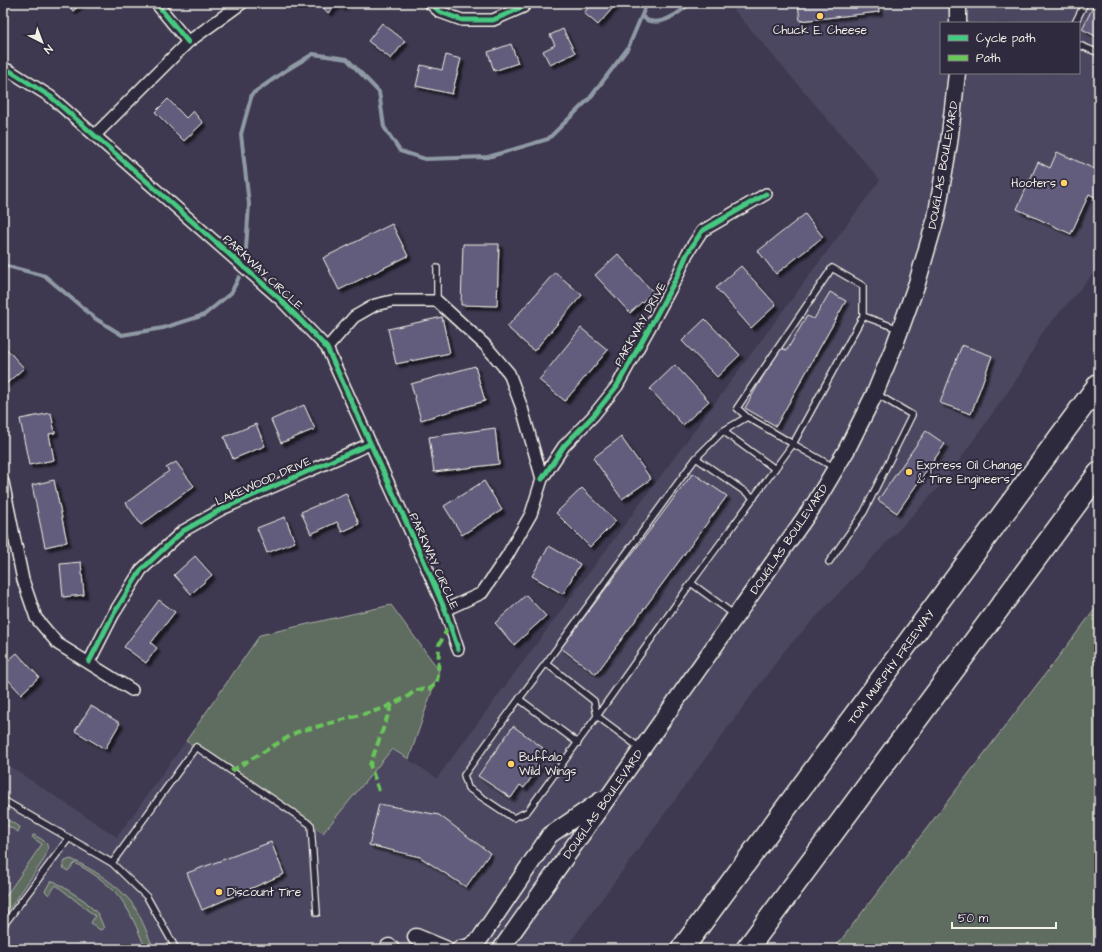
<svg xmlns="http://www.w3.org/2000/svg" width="1102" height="952" viewBox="0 0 1102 952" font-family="'Architects Daughter',sans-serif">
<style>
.built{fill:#4c4760;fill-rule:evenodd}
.green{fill:#5e6c61;stroke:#a9aea4}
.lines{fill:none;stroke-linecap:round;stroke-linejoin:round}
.stream{stroke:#909aa5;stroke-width:4}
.building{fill:#625d7b;stroke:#f4f1e8;filter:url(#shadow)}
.lane-casing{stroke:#f4f1e8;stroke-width:8}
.street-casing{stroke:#f4f1e8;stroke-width:14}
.secondary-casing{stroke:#f4f1e8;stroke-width:19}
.highway-casing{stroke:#f4f1e8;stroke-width:24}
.lane{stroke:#2f2a3d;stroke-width:5.5}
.street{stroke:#2f2a3d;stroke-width:11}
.secondary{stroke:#2f2a3d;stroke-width:16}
.highway{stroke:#2f2a3d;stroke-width:21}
.quiet{stroke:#6ac65a;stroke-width:4;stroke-dasharray:8 4;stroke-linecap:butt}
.cycleway-casing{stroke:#2f2a3d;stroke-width:8}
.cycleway{stroke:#46c982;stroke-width:5}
.poi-dot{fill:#ffd166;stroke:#2f2a3d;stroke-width:1.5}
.labels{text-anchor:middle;stroke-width:4;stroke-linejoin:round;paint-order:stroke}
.poi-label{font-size:12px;fill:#f4f1e8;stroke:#2f2a3d;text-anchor:start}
.street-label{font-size:12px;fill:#f4f1e8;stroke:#2f2a3d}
</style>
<defs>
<filter id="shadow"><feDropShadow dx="3.5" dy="3.5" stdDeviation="1" flood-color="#0009"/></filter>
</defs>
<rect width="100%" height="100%" fill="#3e3950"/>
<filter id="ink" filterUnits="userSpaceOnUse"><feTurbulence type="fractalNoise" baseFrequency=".025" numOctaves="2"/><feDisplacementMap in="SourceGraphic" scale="8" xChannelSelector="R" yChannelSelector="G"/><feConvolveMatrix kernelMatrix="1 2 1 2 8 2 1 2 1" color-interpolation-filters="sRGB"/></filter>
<g filter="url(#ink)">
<path class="built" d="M728 3H1099V267L1042 333 1019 376 943 483 785 650 565 949H3V762L117 837 186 741 323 833 392 749 437 778 880 180ZM941 23H1079V73H941Z"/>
<path class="green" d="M1099 604V949H834Z
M391 605 439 670 409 759 392 749 323 833 186 741 260 635Z
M3 817 20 827 18 832 3 823Z
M34 835C49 843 51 845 43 861L3 918V900L42 844 34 839 32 836Z
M71 859C92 869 116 883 131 902 141 915 147 934 154 949H146C137 929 130 908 115 892 104 880 89 871 75 863L68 871 64 869 63 865 65 861Z
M54 881 85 901 98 914 104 928 100 930 91 923 95 916 56 885 49 895 45 891 50 882Z"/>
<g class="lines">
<path class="stream" d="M642 16C644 18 647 21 650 21 664 25 680 12 691 3
M245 264 249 204 241 134 252 94 285 71 313 54 347 59 379 92 384 127 400 151 425 159 488 157 548 139 590 98 628 48 647 3
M3 265 45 276 96 319 122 335 163 328 204 315 231 293 239 277"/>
</g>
<path class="building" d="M66 3H82L73 11Z
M319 3H348L342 8 339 4 328 13Z
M592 3H617L598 25 584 13Z
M798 3H878L879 12 800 21Z
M1095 3H1099V38L1082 29Z
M382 23 405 41 391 59 368 41Z
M563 29 575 53 550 65 543 51 555 45 550 35Z
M511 44 518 63 494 71 488 52Z
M446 55 461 59 452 94 416 86 421 65 442 70Z
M168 99 186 118 193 111 203 123 184 141 155 112Z
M1057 152 1099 171V199L1089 194 1071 234 1017 209 1038 162 1050 168Z
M805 214 823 237 776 274 758 251Z
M392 224 408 256 339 290 323 258Z
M463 244H499L497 306 461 305Z
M618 254 653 292 630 313 595 275Z
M741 266 776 305 751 328 716 288Z
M555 272 582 295 534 351 507 327Z
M830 292 846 301 776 426 745 408 779 348 787 350 807 316 814 319Z
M442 317 450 353 396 364 388 329Z
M705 319 740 355 717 377 682 341Z
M581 328 608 350 565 401 539 380Z
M3 345 24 368 6 384 3 381Z
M962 345 992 356 971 414 940 403Z
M675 365 709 401 683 425 650 389Z
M475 366 485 401 421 420 411 384Z
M304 405 315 429 281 443 271 420Z
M51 413 55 433 49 434 54 460 29 465 20 419Z
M256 424 265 446 233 459 224 437Z
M495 428 499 464 434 472 429 437Z
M926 431 945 444 897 513 878 500Z
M621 437 651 479 622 499 593 458Z
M176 462 194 486 141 525 126 503 169 471 166 468Z
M693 473 727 496 596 674 561 648Z
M54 480 67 542 45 547 32 485Z
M484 481 502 510 462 535 444 506Z
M582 488 616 521 590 547 556 513Z
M346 493 359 524 342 532 337 522 311 534 301 512Z
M285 517 295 542 267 553 257 528Z
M549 546 580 564 563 594 532 576Z
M195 556 212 575 191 594 174 575Z
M81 562 84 595 63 597 60 564Z
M526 595 546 616 514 645 495 623Z
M159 600 175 612 151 643 157 648 146 663 124 647Z
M17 653 39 677 21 694 3 674V665Z
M91 706 120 723 105 749 75 731Z
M513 726 543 748 533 762 540 766 524 788 520 785 511 798 478 776Z
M379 804 439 815 490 853 466 887 420 857 369 845Z
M271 842 284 874 202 910 187 873Z"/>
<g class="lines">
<g class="lane-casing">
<path id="lane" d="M1075 23 1085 3
M1079 45 1099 53
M437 268V301
M723 431 775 469
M696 458 754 498
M835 468 793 444 863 316 899 329
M829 562 864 512 912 415 875 393
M736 616 691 583 793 444 747 417
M546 663 696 458 723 431 747 417 737 408 832 268 863 286V316
M519 699 546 663 594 701 597 716 527 812 513 818 468 788 464 775 519 699 578 743
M640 748 597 716 691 583
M3 800 112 863 147 897 176 949
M112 863 196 747 311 825 317 913
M3 926 69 838"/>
</g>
<g class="street-casing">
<path id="street" d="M156 3 188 42
M430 3 440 12 462 20H493L523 7 526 3
M3 68 10 71 51 97 280 299 327 348 423 559 445 610 458 649
M95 135 188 42 242 3
M327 348 354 317 375 305 392 301H437L485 345 509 373 522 408 542 479 531 514 507 556 482 593 445 610
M542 479 564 446 593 416 617 386 657 314 678 275 687 254 702 231 766 194
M3 482 23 580 36 618 58 644 132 690
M89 662 113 615 141 570 183 531 222 509 370 444"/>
</g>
<g class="secondary-casing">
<path id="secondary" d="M958 23V3
M416 937 445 949
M389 947 391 949
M460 949 469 947 479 940 550 835 601 800
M501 949 814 505 846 451 875 393 895 344 917 283 936 218 949 143 957 73"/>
</g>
<g class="highway-casing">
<path id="highway" d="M682 949 1099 384
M747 949 1099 473"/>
</g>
<use href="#lane" class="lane"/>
<use href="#street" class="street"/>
<use href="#secondary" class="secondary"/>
<use href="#highway" class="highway"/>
<path class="quiet" d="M231 771 297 732 382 709 407 697 416 690 429 689 436 684 438 676 439 645 450 624
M379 791 370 765 392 704"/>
<g class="cycleway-casing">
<path id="cycleway" d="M156 3 188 42
M430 3 440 12 462 20H493L523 7 526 3
M3 68 10 71 51 97 280 299 327 348 423 559 445 610 458 649
M542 479 564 446 593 416 617 386 657 314 678 275 687 254 702 231 766 194
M89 662 113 615 141 570 183 531 222 509 370 444"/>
</g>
<use href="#cycleway" class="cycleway"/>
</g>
</g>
<g class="poi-dot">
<circle cx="820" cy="16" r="4"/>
<circle cx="1064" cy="183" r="4"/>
<circle cx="909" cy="472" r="4"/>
<circle cx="511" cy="764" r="4"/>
<circle cx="219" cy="892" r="4"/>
</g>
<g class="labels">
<g class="poi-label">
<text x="820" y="34" text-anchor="middle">Chuck E. Cheese</text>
<text x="1056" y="187" text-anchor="end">Hooters</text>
<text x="917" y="469">Express Oil Change<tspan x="917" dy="14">&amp; Tire Engineers</tspan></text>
<text x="519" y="761">Buffalo<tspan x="519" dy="14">Wild Wings</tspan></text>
<text x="227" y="896">Discount Tire</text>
</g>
<g class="street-label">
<text transform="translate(943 165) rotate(-80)" y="4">DOUGLAS BOULEVARD</text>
<text transform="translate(263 272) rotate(43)" y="4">PARKWAY CIRCLE</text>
<text transform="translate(640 324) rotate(-61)" y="4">PARKWAY DRIVE</text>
<text transform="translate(263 481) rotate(-24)" y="4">LAKEWOOD DRIVE</text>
<text transform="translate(789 539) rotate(-56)" y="4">DOUGLAS BOULEVARD</text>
<text transform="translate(434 561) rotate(66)" y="4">PARKWAY CIRCLE</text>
<text transform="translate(891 667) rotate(-54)" y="4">TOM MURPHY FREEWAY</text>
<text transform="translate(603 804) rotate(-55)" y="4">DOUGLAS BOULEVARD</text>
</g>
</g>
<rect width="1102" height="952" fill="none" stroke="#2f2a3d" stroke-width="16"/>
<rect x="8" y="8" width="1086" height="936" fill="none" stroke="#f4f1e8" stroke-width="1.5" filter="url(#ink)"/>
<rect x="940" y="22" width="140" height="52" fill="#2f2a3d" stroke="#7e7a81"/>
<rect x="948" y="35" width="20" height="6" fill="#46c982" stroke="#7e7a81"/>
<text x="976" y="42" font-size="12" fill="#f4f1e8">Cycle path</text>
<rect x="948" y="55" width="20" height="6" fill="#6ac65a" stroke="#7e7a81"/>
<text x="976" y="62" font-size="12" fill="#f4f1e8">Path</text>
<g transform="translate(42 42) rotate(138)" stroke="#2f2a3d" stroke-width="3" paint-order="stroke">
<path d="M0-3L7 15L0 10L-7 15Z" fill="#f4f1e8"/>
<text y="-6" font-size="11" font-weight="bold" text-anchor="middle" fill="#f4f1e8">N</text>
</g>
<path d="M952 922v6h104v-6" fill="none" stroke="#f4f1e8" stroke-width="2"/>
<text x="958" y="922" font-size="12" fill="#f4f1e8" stroke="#2f2a3d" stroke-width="3" paint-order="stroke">50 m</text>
</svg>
